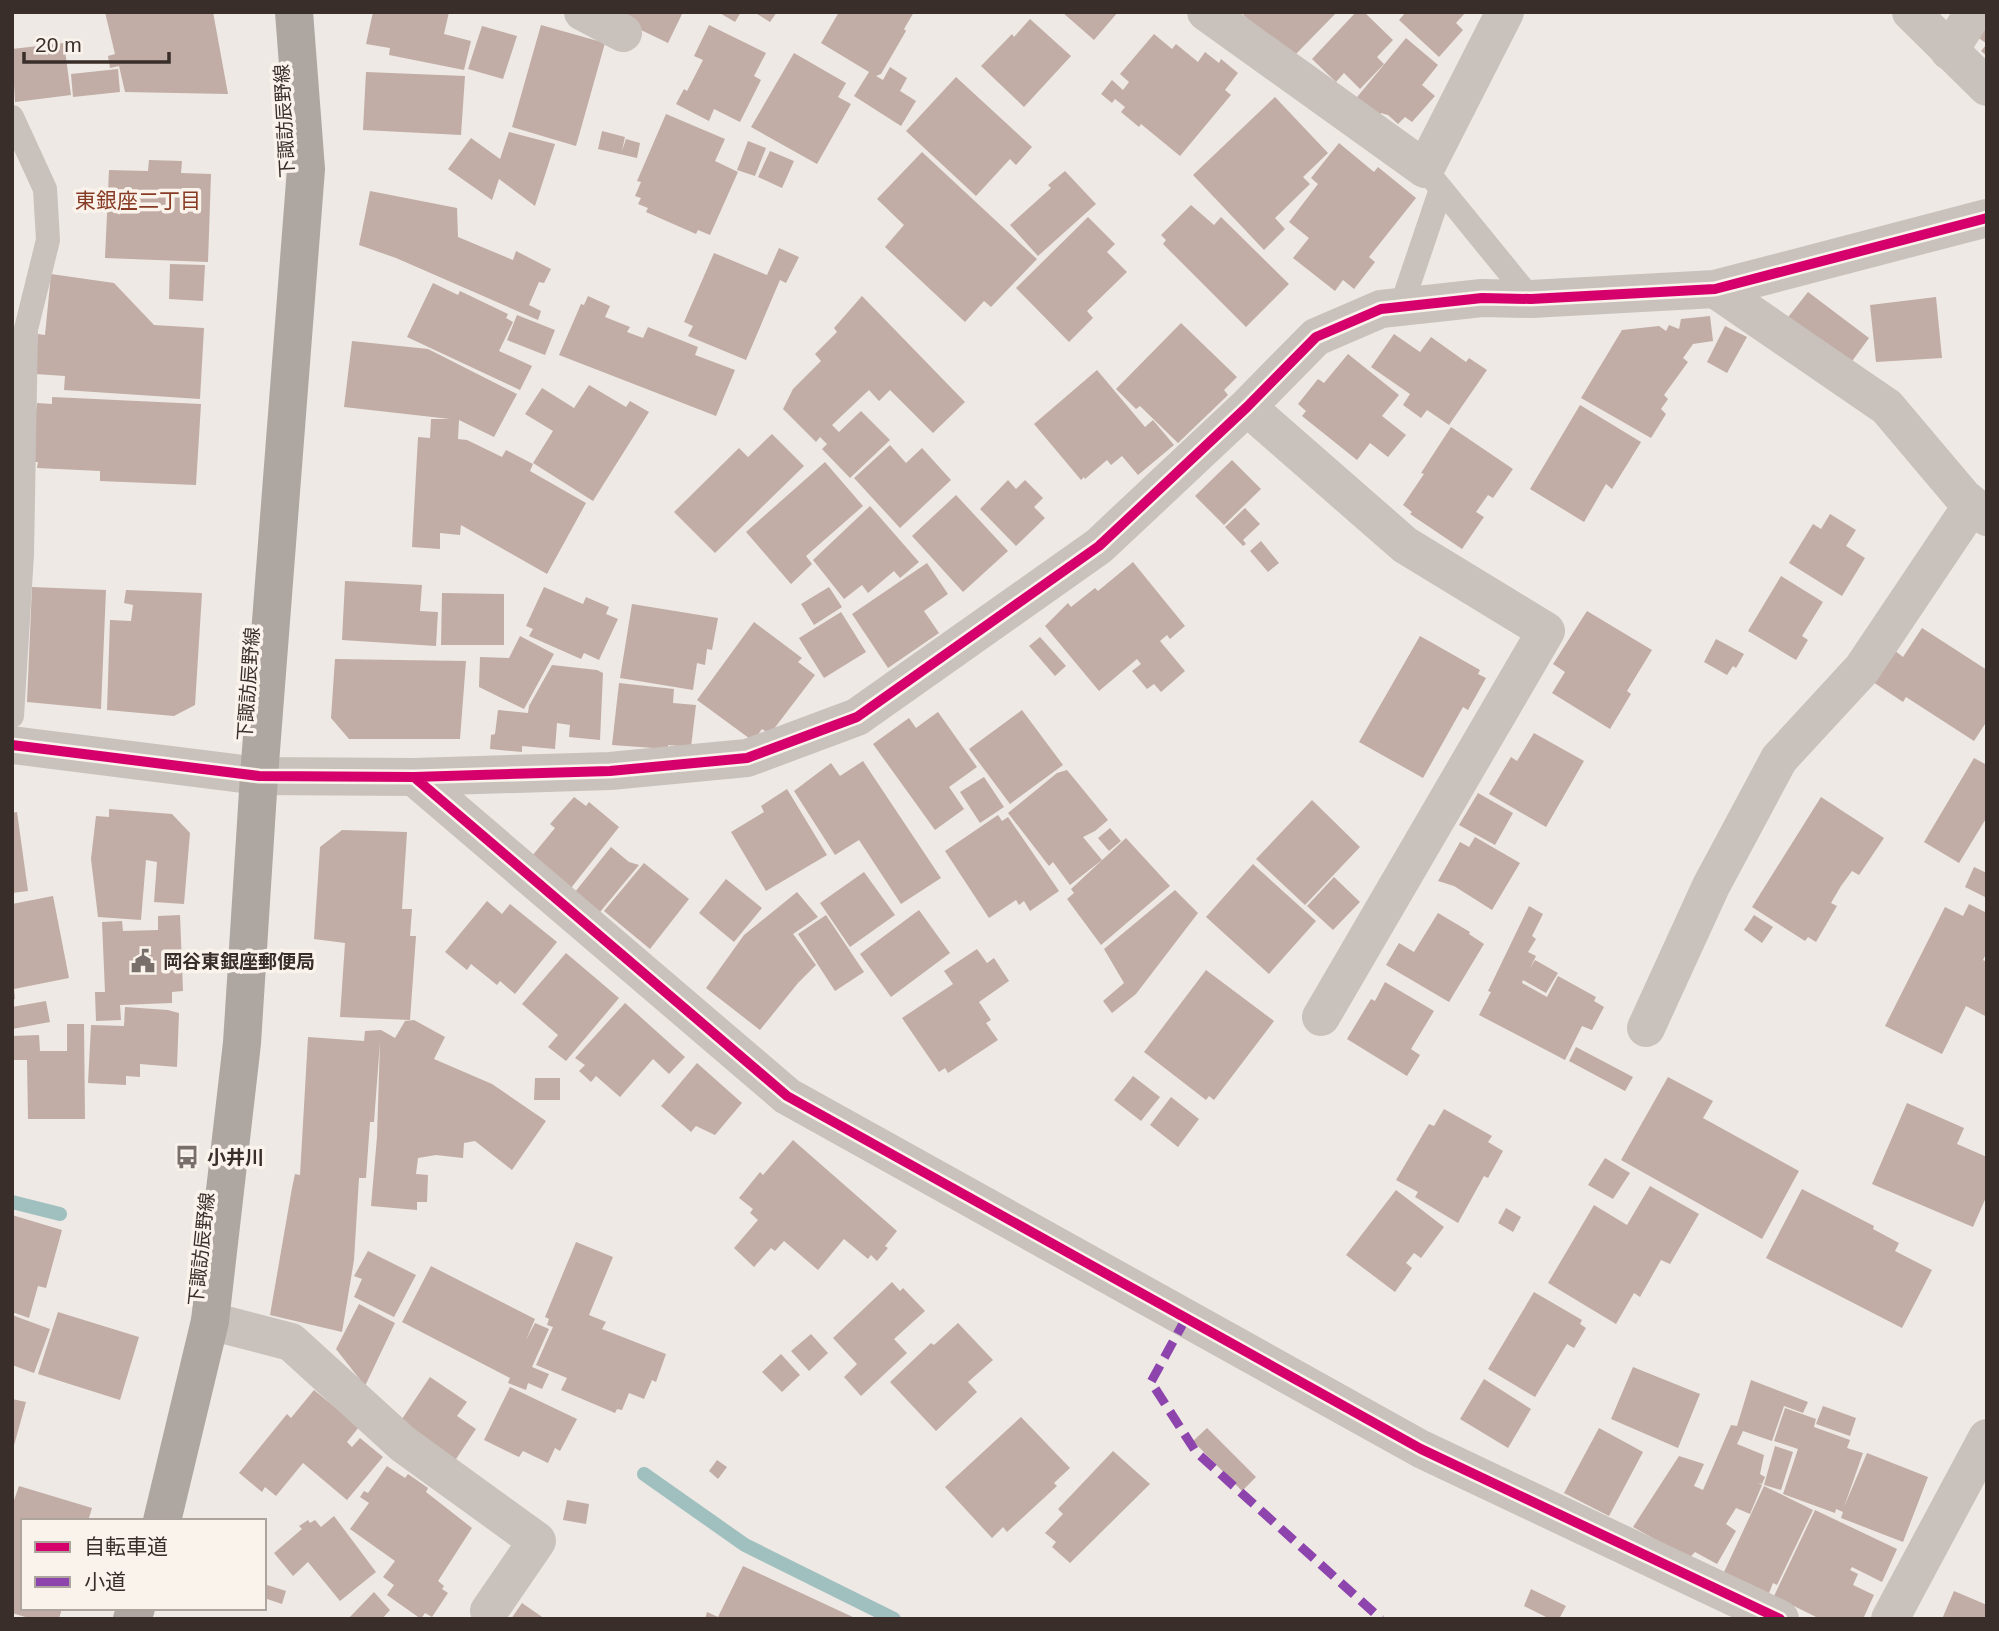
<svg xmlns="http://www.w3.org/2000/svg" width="1999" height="1631" viewBox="0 0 1999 1631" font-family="Helvetica,'Noto Sans JP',sans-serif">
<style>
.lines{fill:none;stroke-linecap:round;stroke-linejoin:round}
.stream{stroke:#a0c0c0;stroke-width:14}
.building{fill:#c1ada5}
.service{stroke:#c8c1bc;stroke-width:24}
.minor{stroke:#c8c1bc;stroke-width:38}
.primary{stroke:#ada6a1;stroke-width:38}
.quiet{stroke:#8e44ad;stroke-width:9;stroke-dasharray:18 9;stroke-linecap:butt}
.cycleway-casing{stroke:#faf3ec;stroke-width:15}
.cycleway{stroke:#d6006c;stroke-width:10}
.labels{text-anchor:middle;stroke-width:7;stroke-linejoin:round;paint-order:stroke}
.street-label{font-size:19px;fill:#392e2a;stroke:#faf3ec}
.poi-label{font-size:19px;font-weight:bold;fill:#392e2a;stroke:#faf3ec;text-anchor:start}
.neighbourhood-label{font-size:21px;fill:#873b24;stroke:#faf3ec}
</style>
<rect width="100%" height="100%" fill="#eee9e4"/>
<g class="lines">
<path class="stream" d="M12 1202 60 1214
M644 1474 745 1545 894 1619"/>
</g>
<path class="building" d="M105 12H213L228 94 125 92 119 66 110 68 108 56 115 54Z
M373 12H449L444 34 471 41 464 70 389 55 390 48 366 44Z
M611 12H683L668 43 614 17Z
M718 12H741L735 22Z
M754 12H777L770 22Z
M839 12H914L904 29 906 31 881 74 876 76 883 80 890 67 907 78 900 91 916 101 901 126 854 96 869 72 821 43Z
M1062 12H1118L1094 40Z
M1246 12H1337L1294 56 1243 15Z
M1356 12H1364L1393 40 1377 57 1384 64 1360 89 1344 73 1336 82 1312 59Z
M1406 12H1466L1456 23 1463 30 1439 57 1399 20Z
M1030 19 1071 56 1024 107 981 66 1012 34 1014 37Z
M1987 22V56L1981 51 1987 44 1976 36Z
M541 25 605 43 576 146 512 127Z
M709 25 766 53 754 76 761 80 740 122 714 109 709 121 676 104 684 89 687 91 703 60 694 56Z
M482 26 517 36 503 79 468 69Z
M1154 34 1172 49 1176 44 1198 62 1205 52 1219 63 1221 59 1238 73 1225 90 1231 95 1180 156 1141 124 1139 127 1121 112 1125 107 1115 99 1112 103 1101 94 1112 80 1123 90 1129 82 1120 74Z
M1406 38 1438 65 1422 85 1435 96 1412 122 1405 117 1398 124 1388 115 1381 113 1376 120 1353 102Z
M64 43 71 95 15 102 12 49Z
M794 53 846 83 838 97 851 104 817 164 751 127Z
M118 69 120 92 73 97 71 74Z
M366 72 465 76 461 135 363 130Z
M956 77 1032 147 1016 165 1010 159 976 196 906 131Z
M1275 97 1328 153 1303 177 1310 184 1275 218 1285 229 1264 250 1193 175Z
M666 114 725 139 715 161 738 172 710 235 698 230 696 234 646 212 648 208 638 204 641 198 635 196 641 182 637 181Z
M602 131 625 137 622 151 626 139 640 143 637 158 598 149Z
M509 132 555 144 535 206 499 179 492 200 448 169 471 138 500 159Z
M748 141 766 148 755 176 737 170Z
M1339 143 1374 172 1378 167 1416 198 1369 257 1375 262 1354 289 1343 280 1335 291 1293 258 1309 238 1289 222 1318 184 1311 178Z
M770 151 794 161 782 188 758 177Z
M922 152 1037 259 991 307 984 301 965 322 885 247 904 225 877 199Z
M149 160 182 161 181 173 211 174 208 262 105 258 109 170 148 171Z
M1065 171 1096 204 1038 256 1010 225 1051 188 1048 185Z
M370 191 457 208 458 237 513 260 516 251 551 269 544 283 539 282 529 305 541 311 538 320 396 258 359 245Z
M1191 205 1214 225 1221 217 1289 284 1246 327 1163 244 1166 240 1161 235Z
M1088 217 1115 244 1107 252 1127 272 1087 311 1093 318 1069 342 1016 288Z
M779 248 799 257 786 283 780 280 746 360 688 336 693 326 684 322 714 253 767 275Z
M170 264 205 265 203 301 169 299Z
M51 274 114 283 154 325 204 328 200 399 64 390 65 376 35 374 38 334 45 335Z
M433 283 458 295 460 291 508 314 506 318 513 322 499 351 532 366 520 390 407 337Z
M1808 292 1869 338 1847 368 1785 321Z
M588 296 610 306 605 317 630 327 627 332 643 338 648 327 698 347 695 355 735 370 716 416 559 355 581 304 584 305Z
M862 296 965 402 933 433 890 390 879 401 869 390 832 425 839 432 861 411 890 440 850 478 822 449 827 444 820 437 816 442 783 409 793 389 821 361 815 354 837 332 834 328Z
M1936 297 1942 358 1876 362 1870 305Z
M517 315 555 330 545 355 507 340Z
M1710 316 1713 341 1693 344 1683 358 1688 362 1664 395 1668 399 1661 409 1666 414 1651 438 1581 398 1622 330 1659 326 1666 331 1669 325 1679 329 1681 319Z
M1181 323 1237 377 1224 390 1228 395 1178 443 1140 406 1136 409 1116 389Z
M1725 326 1747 337 1727 373 1707 362Z
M1394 334 1420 352 1431 337 1466 362 1469 358 1487 370 1449 425 1427 410 1421 418 1403 405 1410 394 1371 367Z
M352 341 428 349 517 394 494 437 459 420 458 439 467 440 502 457 506 450 533 464 530 471 586 503 547 574 461 525 460 535 440 533V549L412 547 418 437 430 438 431 419H450L344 407Z
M1348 354 1399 395 1382 416 1406 435 1388 457 1370 443 1357 460 1302 416 1306 411 1298 404 1318 379 1324 383Z
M1097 370 1145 427 1153 420 1174 445 1138 475 1122 456 1111 465 1107 460 1085 479 1084 477 1081 480 1034 424Z
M589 385 626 407 630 401 649 412 593 501 533 463 553 431 525 414 542 388 574 408Z
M52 397 201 404 196 485 100 481V471L37 468 38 462H30L37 403 52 404Z
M1580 405 1641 442 1612 489 1606 484 1584 522 1530 489Z
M1451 427 1513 469 1493 498 1488 495 1476 512 1484 517 1462 549 1410 514 1412 512 1403 505 1424 474 1421 473Z
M772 434 804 466 715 553 674 512 739 448 748 457Z
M890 445 906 463 922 448 951 480 900 528 854 478Z
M1232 460 1261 489 1224 525 1195 496Z
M825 462 863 506 806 556 812 564 791 584 746 532Z
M1008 480 1016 489 1025 480 1043 498 1034 507 1045 518 1016 546 980 509Z
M956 495 1008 551 963 592 912 536Z
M870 506 919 562 900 578 894 571 868 593 862 585 844 599 813 560Z
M1245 508 1260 524 1243 540 1246 544 1243 546 1225 527Z
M1830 514 1856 530 1846 546 1865 558 1842 596 1789 563 1813 524 1821 529Z
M1261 541 1279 563 1268 572 1250 551Z
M1133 562 1185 626 1170 639 1167 635 1160 641 1185 671 1161 692 1154 684 1147 689 1132 671 1141 664 1137 659 1099 691 1045 626 1068 603 1071 607 1095 588 1098 591Z
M927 563 948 594 924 611 939 633 888 668 852 614Z
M1781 576 1823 602 1802 636 1808 640 1796 660 1748 631Z
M345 581 422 585 420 611 438 612 436 646 342 640Z
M32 587 106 590 101 709 27 702Z
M544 587 583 604 586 597 609 607 606 614 618 619 599 660 584 653 581 659 529 636 533 629 526 626Z
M829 587 842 607 814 625 801 604Z
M126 590 202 593 195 705 174 716 107 710 110 620 131 621 133 605 124 603Z
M442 593 504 594V645H441Z
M632 604 718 618 712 650 707 649 705 665 697 663 693 690 620 678Z
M1587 611 1652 650 1627 691 1631 694 1610 729 1552 693 1565 672 1553 664Z
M841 612 866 652 824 678 799 638Z
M754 622 802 658 798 662 815 675 770 734 762 729 753 741 697 700Z
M1922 628 1987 670V721L1974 741 1906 697 1903 702 1873 682 1894 650 1903 657Z
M520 636 554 654 524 709 479 687 480 657 509 658Z
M1420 636 1480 670 1478 674 1486 678 1468 710 1463 707 1423 778 1359 742Z
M1040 637 1066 666 1055 676 1029 646Z
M1716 639 1744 654 1736 668 1733 666 1727 675 1704 662Z
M335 659 466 661 460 739H349L331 718Z
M552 665 597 670 603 673 600 740 569 737 570 725 557 723 555 749 522 746V752L490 749 491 735 495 734 498 710 528 713 529 706Z
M619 683 674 689 673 703 696 705 691 747 668 745V749L612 745Z
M1022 710 1063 765 1010 804 969 749Z
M938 712 977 767 949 787 964 809 935 830 873 744 909 718 916 728Z
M1534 733 1584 761 1546 827 1489 794 1511 757 1517 761Z
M1974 758 1987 765V817L1959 863 1924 842Z
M863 761 941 878 901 904 859 840 835 855 794 791 831 763 840 776Z
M1067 770 1108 820 1095 831 1083 837 1102 860 1070 885 1053 862 1049 866 1008 813 1057 773Z
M984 777 1004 807 980 823 960 792Z
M787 789 827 855 766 891 731 832 764 812 761 806Z
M1478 793 1513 813 1495 845 1459 825Z
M574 797 586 806 589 802 619 827 571 888 532 856 555 828 550 824Z
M1821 797 1884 838 1859 875 1852 871 1841 886 1831 903 1837 906 1816 942 1808 937 1805 941 1752 907Z
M1312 800 1360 847 1305 905 1256 859Z
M109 809 172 814 190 833 184 904 154 902 157 862 146 860 141 920 98 917 91 859 96 816 109 817Z
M17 812 28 891 12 893V813Z
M998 815 1002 821 1008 817 1059 891 1030 911 1024 901 1019 905 1016 900 989 918 945 851Z
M1110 828 1121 841 1109 851 1098 838Z
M342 830 407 832 402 909H412L410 936H416L410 1020 340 1017 345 943 314 939 320 847Z
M1475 837 1520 863 1492 910 1454 886 1438 881 1460 842 1469 847Z
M1126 838 1170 886 1101 945 1067 899 1074 893 1071 889Z
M611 847 629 862 639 865 600 912 575 892Z
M644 863 689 899 650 949 604 911Z
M1253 864 1316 921 1269 974 1206 917Z
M1974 867 1987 873V898L1965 887Z
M864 872 895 915 850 947 820 903Z
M1334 877 1360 902 1333 930 1307 906Z
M726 879 762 908 734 942 699 913Z
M1175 890 1198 913 1136 994 1112 1013 1103 1001 1124 983 1104 949Z
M797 892 818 917 793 934 816 965 798 983 760 1030 706 988 744 935Z
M53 896 69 978 14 989 15 999 12 1000V904Z
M487 901 502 914 510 904 557 942 515 994 500 981 497 985 471 964 467 970 445 952Z
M1969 904 1987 913V952L1983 960 1987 962V1017L1966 1006 1942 1054 1885 1026 1945 907 1963 916Z
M1529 906 1543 914 1532 936 1536 939 1528 952 1536 956 1530 968 1535 960 1558 973 1546 993 1523 980 1522 983 1547 997 1558 976 1596 997 1594 1001 1604 1007 1592 1030 1582 1026 1565 1060 1479 1015 1491 992 1488 991Z
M919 910 950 953 891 997 860 954Z
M1438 913 1470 932 1469 934 1484 944 1449 1002 1386 965 1399 943 1414 952Z
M180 915 183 991 172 992V1003L120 1005 121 1020 96 1021 95 992H105L102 922 122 921 123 931 158 930V916Z
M826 915 864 972 835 991 798 934Z
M1754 915 1773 927 1762 943 1744 930Z
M977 949 987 963 994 958 1009 981 979 1002 991 1020 986 1023 998 1040 948 1073 945 1068 939 1072 902 1018 953 984 944 971Z
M566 953 619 998 566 1061 548 1047 558 1035 522 1004Z
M1206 970 1274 1021 1214 1100 1209 1096 1206 1100 1144 1052Z
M1385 982 1434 1011 1411 1049 1420 1055 1407 1076 1347 1039 1371 999 1375 1001Z
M46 1001 50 1022 12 1029V1007Z
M625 1003 685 1057 669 1074 653 1059 620 1097 596 1076 591 1082 579 1071 585 1065 575 1058Z
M125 1007 168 1010 179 1013 177 1067 140 1064V1077L126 1076V1085L88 1083 91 1025 124 1026Z
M414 1020 445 1037 434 1059 492 1084 546 1121 512 1170 475 1141 464 1143 463 1158 436 1155 418 1158 416 1174 428 1175 427 1202H417V1210L371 1206 377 1137 380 1042 374 1122H370L366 1178H359L354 1260 342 1332 270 1315 292 1188 295 1174 300 1175 308 1037 364 1041 365 1031 381 1030 395 1038 405 1021Z
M67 1024H84L85 1119H28L27 1060H12V1036L39 1035 40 1051H67Z
M1576 1047 1633 1077 1625 1091 1569 1061Z
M697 1063 742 1103 715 1135 696 1126 691 1132 661 1106Z
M1133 1076 1160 1097 1141 1121 1114 1100Z
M1668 1077 1713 1101 1703 1118 1799 1171 1762 1239 1621 1160Z
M535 1078H560V1100H534Z
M1171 1097 1199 1119 1178 1147 1150 1125Z
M1907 1103 1964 1128 1957 1144 1987 1157V1195L1973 1227 1872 1184Z
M1444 1109 1492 1136 1488 1142 1503 1151 1488 1178 1484 1176 1458 1223 1415 1197 1418 1192 1396 1180 1429 1124 1434 1126Z
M793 1140 897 1231 885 1246 888 1248 877 1261 871 1255 868 1259 844 1239 818 1270 784 1241 775 1251 771 1248 754 1267 734 1248 758 1220 750 1213 753 1209 739 1198 760 1172 763 1175Z
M1605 1158 1630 1173 1613 1199 1588 1185Z
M1650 1186 1699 1214 1670 1264 1661 1260 1640 1297 1634 1293 1616 1324 1548 1283 1594 1205 1627 1225Z
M1802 1189 1874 1226 1873 1229 1899 1243 1895 1251 1932 1270 1902 1328 1766 1258Z
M1396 1190 1444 1227 1421 1258 1414 1253 1406 1263 1412 1268 1395 1292 1346 1255Z
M1506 1208 1521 1217 1513 1232 1498 1223Z
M12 1215 62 1230 46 1288 38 1286 29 1318 12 1312Z
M576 1242 613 1257 589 1315 606 1322 602 1329 666 1354 656 1382 652 1380 644 1399 629 1393 622 1410 617 1409 615 1413 561 1390 567 1378 536 1365 553 1327 547 1325 549 1319 545 1317Z
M368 1251 416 1275 394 1317 354 1297 362 1279 354 1276Z
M431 1266 535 1319 526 1340 535 1323 549 1329 532 1367 549 1374 542 1389 528 1383 526 1390 508 1383 510 1378 402 1322Z
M892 1282 900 1291 903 1288 925 1311 894 1339 907 1353 861 1396 844 1377 857 1364 833 1338Z
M1534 1292 1582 1320 1580 1324 1586 1328 1574 1348 1567 1344 1535 1397 1488 1369Z
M359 1304 395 1323 365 1386 336 1349Z
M58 1312 139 1337 120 1400 38 1374Z
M12 1315 50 1329 34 1373 12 1365Z
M958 1323 993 1360 968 1382 977 1392 936 1431 890 1382 931 1343 934 1345Z
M811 1334 828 1353 809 1371 791 1351Z
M781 1354 800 1375 782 1392 762 1372Z
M1633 1367 1700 1394 1678 1448 1611 1419Z
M430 1377 467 1402 457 1416 476 1429 454 1462 398 1425Z
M1484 1379 1531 1409 1508 1448 1460 1419Z
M1751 1380 1808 1402 1803 1413 1784 1406 1772 1441 1743 1431 1737 1444 1764 1455 1760 1474 1765 1477 1762 1484 1758 1483 1762 1485 1750 1514 1736 1508 1726 1524 1736 1531 1717 1564 1695 1552 1689 1558 1633 1527 1679 1456 1704 1464 1694 1486 1703 1490 1731 1425 1737 1426Z
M510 1387 577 1419 560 1451 555 1448 548 1463 523 1451 519 1457 484 1440Z
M314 1390 359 1427 347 1442 352 1447 360 1438 383 1457 347 1500 303 1463 276 1496 265 1487 262 1492 239 1473 287 1414 291 1418Z
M12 1399 26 1402 13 1449H12Z
M1823 1406 1856 1418 1850 1436 1816 1424Z
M1785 1408 1816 1419 1814 1427 1850 1440 1847 1448 1863 1453 1844 1507 1867 1453 1928 1477 1903 1542 1841 1518 1843 1512 1836 1509 1835 1513 1783 1494 1798 1449 1774 1441Z
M1021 1417 1070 1468 1054 1483 1057 1486 1007 1532 1003 1527 992 1538 945 1487Z
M1207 1428 1256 1477 1242 1491 1193 1441Z
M1599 1428 1643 1452 1609 1516 1564 1493Z
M1775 1446 1793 1452 1781 1490 1764 1485Z
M1113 1451 1150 1484 1070 1563 1052 1547 1056 1542 1045 1533 1063 1514 1058 1509Z
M717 1460 727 1467 718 1479 709 1471Z
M387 1466 405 1478 408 1474 428 1488 426 1492 472 1528 438 1581 444 1586 442 1589 448 1593 432 1617 425 1613 421 1619 387 1595 394 1585 383 1577 395 1561 350 1529 369 1503 360 1497 364 1491 368 1493Z
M19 1486 92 1508 88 1521H23V1608H62L59 1619H32L12 1613V1506Z
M1764 1486 1813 1510 1777 1585 1773 1583 1769 1593 1724 1572Z
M567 1500 589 1504 586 1524 563 1520Z
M1815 1510 1897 1549 1882 1582 1852 1567 1850 1570 1858 1574 1853 1585 1874 1595 1863 1619H1820L1774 1596Z
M334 1516 376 1572 340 1601 308 1562 293 1576 274 1553 302 1529 299 1526 308 1520 310 1523 315 1520 321 1527Z
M743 1566 857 1619H705L707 1612 718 1617Z
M264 1584 286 1591 282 1604 264 1598Z
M1531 1589 1566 1606 1559 1619H1550L1524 1606Z
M1954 1591 1987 1605V1619H1942Z
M374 1592 390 1610 382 1619H348Z
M522 1603 545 1619H511Z"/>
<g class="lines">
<path class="service" d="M12 117 45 189 48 240 26 329 22 554 12 716
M1425 169 1531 299
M1401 307 1441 189"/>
<path class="minor" d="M583 12 623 33
M1206 12 1425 169 1505 12
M1911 12 1987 87
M1949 51 1974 12
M1715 289 1887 407 1963 497 1987 517
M1247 407 1405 545 1546 631 1321 1017
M12 745 259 776 414 777 610 771 747 758 857 717 1099 546 1247 407 1316 337 1381 309 1482 298 1531 299 1715 289 1987 218
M414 777 787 1096 1421 1449 1780 1619
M1646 1028 1711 886 1779 759 1862 669 1972 505
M210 1321 291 1342 403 1444 537 1541 489 1611
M1890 1619 1987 1438"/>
<path class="primary" d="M162 1521 210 1321 242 1043 259 776 306 169 294 12
M132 1619 136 1608"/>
<path class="quiet" d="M1186 1318 1151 1382 1196 1452 1381 1619"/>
<g class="cycleway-casing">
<path id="cycleway" d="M12 745 259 776 414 777 610 771 747 758 857 717 1099 546 1247 407 1316 337 1381 309 1482 298 1531 299 1715 289 1987 218
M414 777 787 1096 1421 1449 1780 1619"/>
</g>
<use href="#cycleway" class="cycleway"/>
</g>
<defs>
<g id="civic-bare" transform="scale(1.89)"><path d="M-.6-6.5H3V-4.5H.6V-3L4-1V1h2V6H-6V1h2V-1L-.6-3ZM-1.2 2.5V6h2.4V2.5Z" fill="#786f6b" stroke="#faf3ec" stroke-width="2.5" paint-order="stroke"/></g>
<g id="bus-bare" transform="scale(1.89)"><path d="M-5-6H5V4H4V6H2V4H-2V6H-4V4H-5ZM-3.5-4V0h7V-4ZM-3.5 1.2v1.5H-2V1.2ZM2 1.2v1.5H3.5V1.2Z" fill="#786f6b" stroke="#faf3ec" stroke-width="2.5" paint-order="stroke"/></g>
</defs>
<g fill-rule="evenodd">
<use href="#civic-bare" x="143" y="961"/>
<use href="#bus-bare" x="187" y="1157"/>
</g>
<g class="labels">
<g class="street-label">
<text transform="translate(284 121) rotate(-93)" y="7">下諏訪辰野線</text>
<text transform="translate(248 684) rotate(-86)" y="7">下諏訪辰野線</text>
<text transform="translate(201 1249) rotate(-84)" y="7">下諏訪辰野線</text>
</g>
<g class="poi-label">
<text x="163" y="968">岡谷東銀座郵便局</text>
<text x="207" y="1164">小井川</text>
</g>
<g class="neighbourhood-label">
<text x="138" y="208">東銀座二丁目</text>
</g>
</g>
<rect width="1999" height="1631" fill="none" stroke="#392e2a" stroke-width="28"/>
<rect x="21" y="1519" width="245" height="91" fill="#faf3ec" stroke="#ada49e" stroke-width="2"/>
<rect x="35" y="1542" width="35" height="10" fill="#d6006c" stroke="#ada49e" stroke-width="2"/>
<text x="84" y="1554" font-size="21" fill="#392e2a">自転車道</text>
<rect x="35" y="1577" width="35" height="10" fill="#8e44ad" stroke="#ada49e" stroke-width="2"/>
<text x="84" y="1589" font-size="21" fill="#392e2a">小道</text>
<path d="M24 52v10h145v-10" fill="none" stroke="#392e2a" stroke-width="3.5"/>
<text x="35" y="52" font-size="21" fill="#392e2a" stroke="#faf3ec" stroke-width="5" paint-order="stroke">20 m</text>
</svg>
